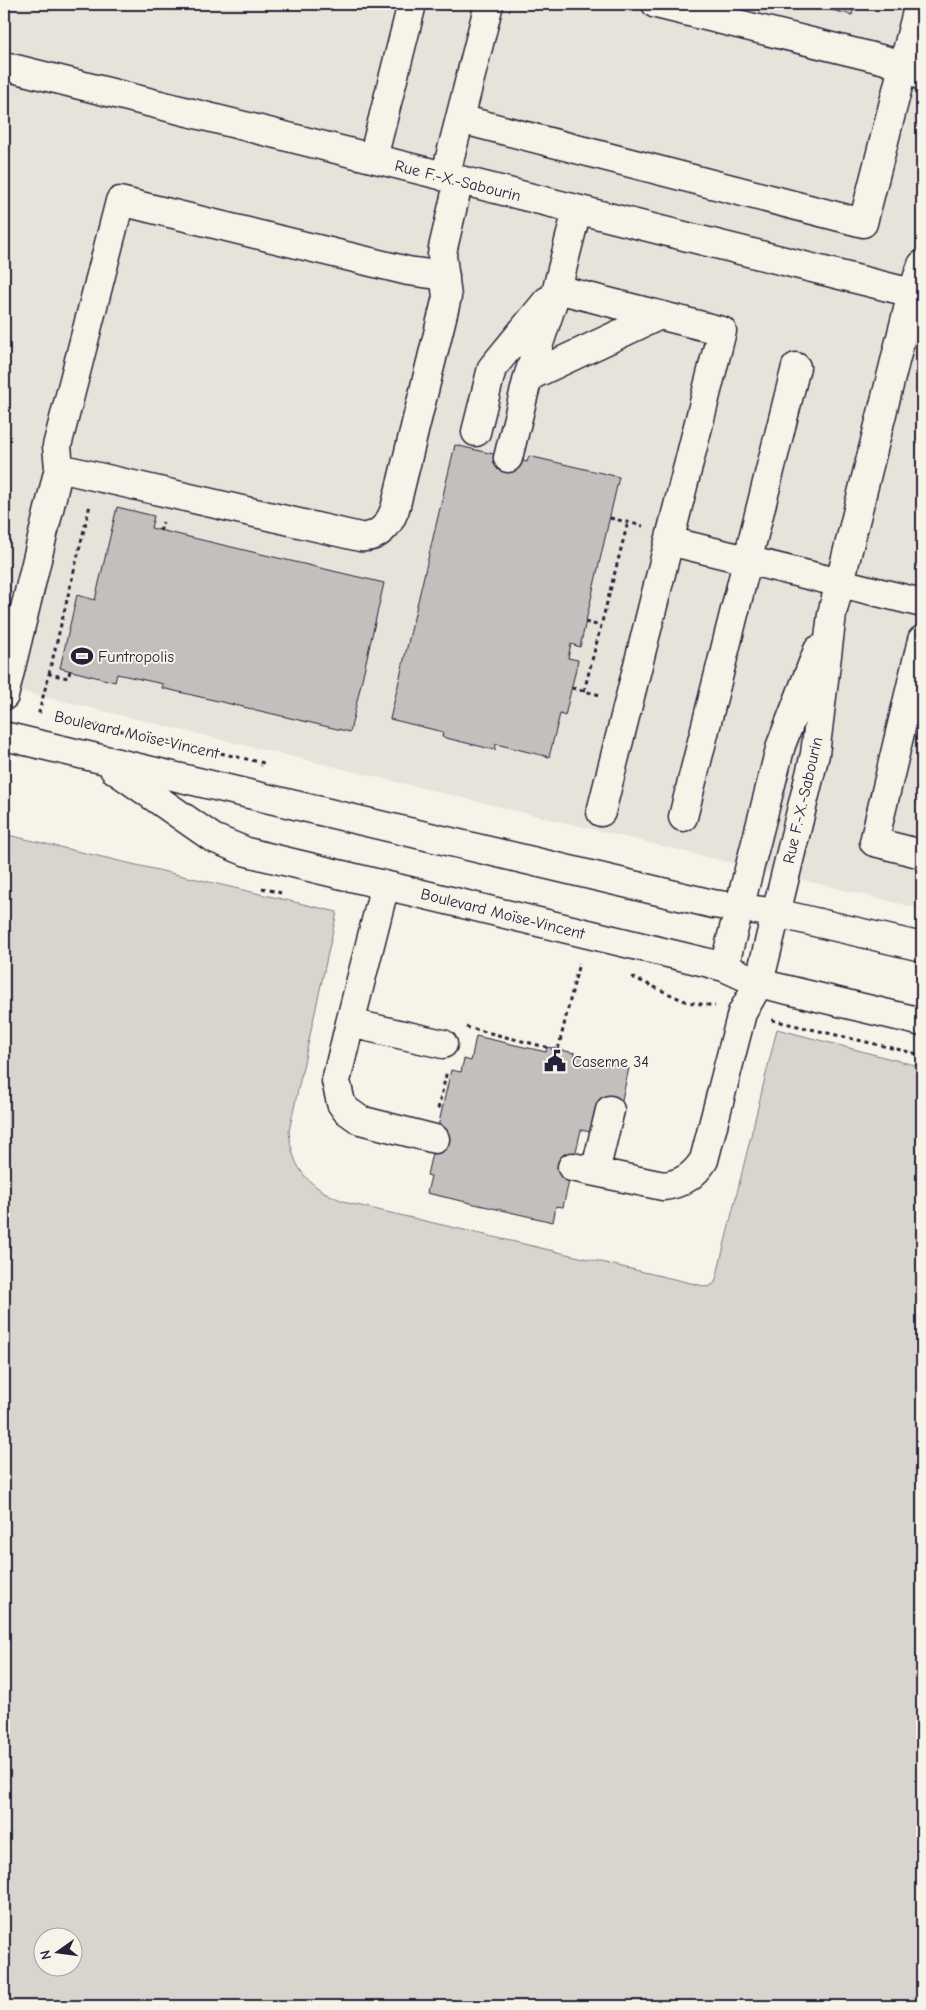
<svg xmlns="http://www.w3.org/2000/svg" width="926" height="2010" viewBox="0 0 926 2010" font-family="'Comic Neue',sans-serif">
<style>
.built{fill:#e7e3db}
.green{fill:#d8d5cf;stroke:#7d7c85;fill-rule:evenodd}
.building{fill:#c2bfbd;stroke:#22223b}
.lines{fill:none;stroke-linecap:round;stroke-linejoin:round}
.minor-casing{stroke:#22223b;stroke-width:31}
.path{stroke:#22223b;stroke-width:3;stroke-dasharray:4 4;stroke-linecap:butt}
.minor{stroke:#f7f3e8;stroke-width:28}
.labels{text-anchor:middle;stroke-width:4;stroke-linejoin:round;paint-order:stroke}
.street-label{font-size:16px;fill:#22223b;stroke:#f7f3e8}
.poi-label{font-size:16px;fill:#22223b;stroke:#f7f3e8;text-anchor:start}
</style>
<rect width="100%" height="100%" fill="#f7f3e8"/>
<filter id="ink" filterUnits="userSpaceOnUse"><feTurbulence type="fractalNoise" baseFrequency=".02" numOctaves="2"/><feDisplacementMap in="SourceGraphic" scale="10" xChannelSelector="R" yChannelSelector="G"/><feConvolveMatrix kernelMatrix="1 2 1 2 8 2 1 2 1" color-interpolation-filters="sRGB"/></filter>
<g filter="url(#ink)">
<path class="built" d="M4 4H922V909L4 687Z"/>
<path class="green" d="M4 834 337 912 289 1131C292 1173 312 1189 348 1203L708 1287 715 1283 777 1029 922 1067V2006H4ZM42 1938H72V1968H42Z"/>
<path class="building" d="M808 4H855L852 15Z
M455 445 527 462 529 456 619 477 580 647 571 644 568 658 578 660 565 716 560 714 549 757 496 744 495 750 442 737 443 732 390 719Z
M117 507 154 516 151 528 384 583 350 732 162 688 163 684 117 674 115 682 60 668 77 595 95 600Z
M476 1036 546 1052 547 1047 575 1053 574 1055 629 1068 619 1113 596 1133 581 1130 563 1207 556 1206 553 1222 427 1193 431 1176 427 1175 451 1070 461 1072 464 1059 471 1061Z"/>
<g class="lines">
<g class="minor-casing">
<path id="minor" d="M656 4 885 60 922 76
M4 66 912 293 832 614 815 754 759 983 742 1013 704 1160C694 1176 682 1184 663 1186L572 1167
M460 119 863 223 919 4
M373 158 412 4
M445 177 489 4
M577 210 557 289 722 331 601 812
M922 265 912 293H922
M528 377 660 315
M476 432 492 368 547 301
M508 458 528 377 557 289
M59 468 57 446 120 201 408 271 445 276
M669 541 922 603
M922 640 874 842 922 854
M4 696 59 468 360 537C378 539 389 525 395 509L447 297 442 255 443 248 459 180
M4 736 713 904 776 913 922 947
M114 769 213 838 247 852 709 963 724 967 759 983 922 1022
M683 817 796 367
M385 885 350 1023 443 1044
M724 967 781 745 818 650
M350 1023 336 1081 341 1103 346 1110 360 1120 435 1139
M595 1172 610 1110"/>
</g>
<path class="path" d="M610 518 643 526
M160 531 163 522
M585 622 601 626
M49 674 90 505
M572 688 600 695
M584 691 628 522
M41 712H39L49 674 68 678 70 671
M57 716 264 763 261 766
M262 888 281 893
M632 977 687 1002 715 1006
M772 1020 922 1055
M466 1027 558 1050 579 963
M438 1109 447 1071"/>
<use href="#minor" class="minor"/>
</g>
</g>
<defs>
<g id="stadium-bare" transform="scale(1.725)"><path d="M0-5a6.5 5 0 1 0 0 10a6.5 5 0 1 0 0-10ZM-3.5-1.8h7v3.6h-7Z" fill="#22223b" stroke="#f7f3e8" stroke-width="2.5" paint-order="stroke"/></g>
<g id="civic-bare" transform="scale(1.725)"><path d="M-.6-6.5H3V-4.5H.6V-3L4-1V1h2V6H-6V1h2V-1L-.6-3ZM-1.2 2.5V6h2.4V2.5Z" fill="#22223b" stroke="#f7f3e8" stroke-width="2.5" paint-order="stroke"/></g>
</defs>
<g fill-rule="evenodd">
<use href="#stadium-bare" x="82" y="656"/>
<use href="#civic-bare" x="555" y="1061"/>
</g>
<g class="labels">
<g class="street-label">
<text transform="translate(458 180) rotate(14)" y="6">Rue F.-X.-Sabourin</text>
<text transform="translate(137 734) rotate(13)" y="6">Boulevard Moïse-Vincent</text>
<text transform="translate(802 800) rotate(-77)" y="6">Rue F.-X.-Sabourin</text>
<text transform="translate(503 913) rotate(14)" y="6">Boulevard Moïse-Vincent</text>
</g>
<g class="poi-label">
<text x="98" y="662">Funtropolis</text>
<text x="572" y="1067">Caserne 34</text>
</g>
</g>
<rect width="926" height="2010" fill="none" stroke="#f7f3e8" stroke-width="20"/>
<rect x="10" y="10" width="906" height="1990" fill="none" stroke="#22223b" stroke-width="2" filter="url(#ink)"/>
<g transform="translate(58 1952) rotate(256)"><circle r="24" fill="#f7f3e8" stroke="#a29fa3"/>
<path d="M0-4L9 19L0 12L-9 19Z" fill="#22223b"/>
<text y="-8" font-size="14" font-weight="bold" text-anchor="middle" fill="#22223b">N</text>
</g>
</svg>
